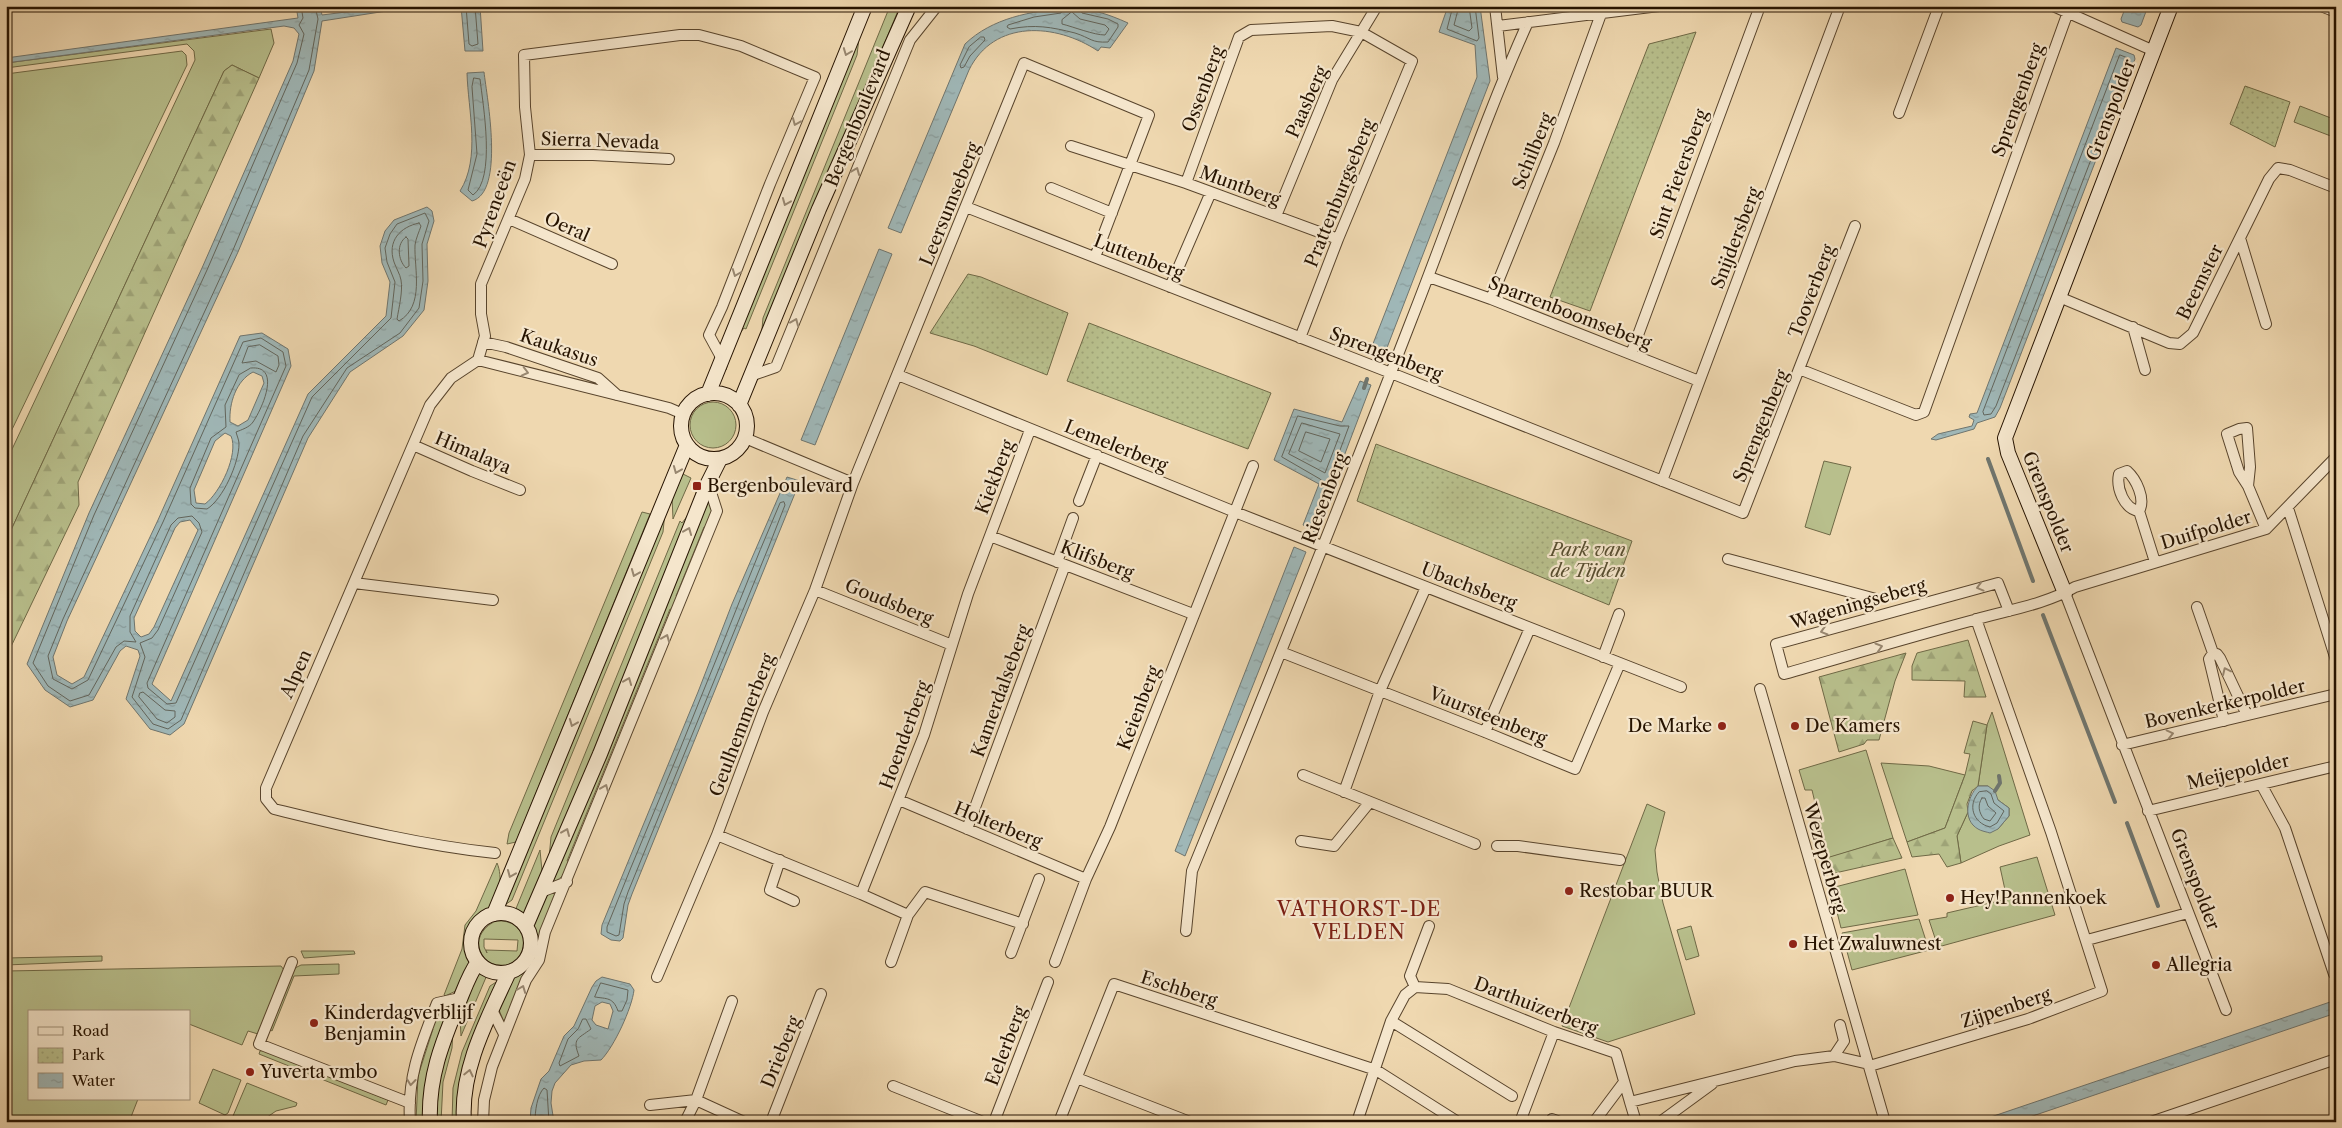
<svg xmlns="http://www.w3.org/2000/svg" width="2342" height="1128" viewBox="0 0 2342 1128" font-family="'Libre Caslon Text',serif">
<style>
.green{fill:#b8bf8c;stroke:#6f6946;fill-rule:evenodd}
.forest{fill:url(#forest-firs);stroke:#6f6946}
.park{fill:url(#park-dots);stroke:#6f6946}
.water{fill:url(#water-ripples);stroke:#6f756e;fill-rule:evenodd}
.lines{fill:none;stroke-linecap:round;stroke-linejoin:round}
.shore{stroke:#62655c;stroke-width:1}
.stream{stroke:#6f756e;stroke-width:4}
.street-casing{stroke:#58442c;stroke-width:12}
.secondary-casing{stroke:#261300;stroke-width:16}
.street{stroke:#f5e6cc;stroke-width:10}
.secondary{stroke:#f5e6cc;stroke-width:14}
.oneway{stroke:#988770}
.poi-dot{fill:#8f2418;stroke:#f5e6cc;stroke-width:2}
.labels{text-anchor:middle;stroke-width:4.5;stroke-linejoin:round;paint-order:stroke}
.street-label{font-size:18px;fill:#261300;stroke:#f5e6cc}
.poi-label{font-size:18px;fill:#261300;stroke:#f5e6cc;text-anchor:start}
.park-label{font-size:18px;font-style:italic;fill:#594f31;stroke:#f5e6cc}
.quarter-label{font-size:20px;letter-spacing:1px;fill:#7a1f14;stroke:#f5e6cc}
</style>
<defs>
<pattern id="forest-firs" width="22" height="20" patternUnits="userSpaceOnUse" patternTransform="scale(1.25)"><rect width="22" height="20" fill="#b8bf8c"/><path d="M5 1l3.5 6h-7zM16 11l3.5 6h-7z" fill="#9ea377"/></pattern>
<pattern id="park-dots" width="8" height="8" patternUnits="userSpaceOnUse" patternTransform="scale(1.25)"><rect width="8" height="8" fill="#b8bf8c"/><path d="M2 2h.1M6 6h.1" fill="none" stroke="#9ea377" stroke-width="1.8" stroke-linecap="round"/></pattern>
<pattern id="water-ripples" width="26" height="14" patternUnits="userSpaceOnUse" patternTransform="scale(1.25)"><rect width="26" height="14" fill="#9fb7b7"/><path d="M2 4q2-2 4 0t4 0M15 11q2-2 4 0t4 0" fill="none" stroke="#899c9c"/></pattern>
</defs>
<rect width="100%" height="100%" fill="#efd8b0"/>
<filter id="stains"><feTurbulence type="fractalNoise" baseFrequency=".004" numOctaves="4"/><feColorMatrix values="0 0 0 0 .2 0 0 0 0 .09 0 0 0 0 .02 0 0 0 .5 -.17"/></filter>
<radialGradient id="worn" r=".72"><stop offset=".6" stop-color="#630" stop-opacity="0"/><stop offset="1" stop-color="#630" stop-opacity=".3"/></radialGradient>
<path class="green" d="M890 6H900L761 340 763 318Z
M271 29 274 43 259 78 232 65 224 71 6 541V462L195 60 194 51 187 44 6 68V63Z
M859 38 857 55 851 70 746 329 744 328 734 341 726 370 721 369Z
M182 51 186 55 187 65 6 442V74Z
M2300 106 2336 120V138L2294 122Z
M690 425a23 23 0 1 1 46 0a23 23 0 1 1-46 0Z
M1824 461 1851 467 1830 535 1805 527Z
M679 472 691 478 673 519 672 496Z
M700 481 705 482 554 850 549 858 551 837 680 521 682 523C695 508 694 495 700 481Z
M707 496 713 510 707 528 704 527 676 596 678 597 673 610 670 609 567 861 570 862C566 873 561 880 550 883Z
M642 512 650 514 516 842 507 844 509 833Z
M665 512 663 532 512 900 502 907Z
M1992 712 2030 835 1999 846 1961 863 1957 836 1968 812 1970 820 1998 829 2009 816V808L1998 800 1988 786H1978L1987 725Z
M1866 750 1893 838 1828 858 1812 790H1805L1799 770Z
M1881 763 1929 766 1965 775 1945 828 1907 842Z
M1647 804 1665 812 1655 850 1657 872 1663 903 1695 1014 1608 1042 1562 1026Z
M540 850 542 871 524 917 515 911Z
M2037 857 2055 915 1938 947 1929 920 1947 917V913L2007 899 2000 867Z
M497 863C503 876 500 901 488 911 480 917 473 920 469 930 464 942 472 953 469 964 468 973 462 982 458 990L445 996 444 995 462 949 465 925 476 911Z
M1905 869 1918 915 1841 928 1831 888Z
M557 890 538 953 504 1022 497 1005 513 976 522 970 532 959 536 942 533 923 544 896Z
M1919 919 1929 950 1852 970 1842 933Z
M496 921C534 918 530 969 499 965 492 965 486 961 483 956 473 942 482 927 496 921ZM484 939 518 940 517 951 486 950 487 953 484 947Z
M1691 926 1699 956 1686 960 1677 930Z
M301 951H354L355 954 304 958Z
M102 956V961L6 965V958Z
M339 964V974L294 976 272 1031 269 1029 295 968 301 965Z
M281 966 284 970 258 1034 248 1031 242 1045 189 1024V1012H29V1099H138L129 1122H6V971Z
M479 970 487 975 461 1036 460 1017Z
M501 979 485 1017 462 1122H452L453 1088 462 1052 490 986Z
M452 1004 426 1122H416L418 1076 433 1029 430 1027 437 1012Z
M453 1029 452 1048 443 1082 441 1122H433V1093Z
M265 1050 388 1100 386 1105 259 1054 260 1051Z
M213 1069 241 1080 228 1113 225 1115 199 1103Z
M247 1083 297 1103 296 1106 276 1111 260 1122H243L233 1118V1116Z"/>
<path class="forest" d="M232 65 259 78 78 482 79 505 6 657V541L224 71Z
M1968 640 1986 697H1964L1965 681 1912 680V666L1917 653Z
M1906 653 1895 681 1879 740H1867L1864 744 1839 752 1819 677Z
M1973 721 1987 725 1978 786 1972 791 1967 804 1968 812 1957 836 1961 863 1947 867 1939 854 1912 857 1907 842 1945 828 1965 775 1970 754 1964 753Z
M1893 838 1902 858 1826 875 1823 859Z"/>
<path class="park" d="M1696 32 1590 311 1550 297 1649 44Z
M2245 86 2290 102 2275 147 2230 124Z
M968 274 981 277 1068 313 1047 375 974 346 930 333Z
M1089 323 1271 393 1248 449 1067 381Z
M1376 444 1632 541 1609 605 1357 501Z"/>
<path class="water" d="M296 6H320L322 15 393 6H419L322 21 314 71 238 252 67 621 53 657 57 675 72 684 84 677 158 520 240 336 262 333 288 349 291 366 152 684 171 701 308 394 386 316 390 282 382 263 380 246 385 231 394 220 427 207 432 211 434 221 427 244 428 281 424 310 403 336 350 372 308 438 184 724 170 735 150 729 126 699 140 656 138 650 126 646 120 651 93 700 70 707 45 690 27 664 89 513 202 268 293 61 299 34 294 28 284 26 6 63V58L298 18ZM253 372 262 376 264 383 248 420 238 426 230 422C229 403 236 381 253 372ZM225 433 231 436C239 454 220 493 205 504L196 503 194 490 215 441ZM190 520 198 530 154 627 149 634 141 637 135 631 134 618 175 528 180 522Z
M461 6H480L483 51H465Z
M1448 6H1480L1490 81 1383 358 1369 354 1477 77 1475 45 1439 32Z
M2126 6H2148L2141 25 2138 27 2122 22 2121 19Z
M1068 8C1090 8 1108 14 1128 23L1110 48 1101 47 1098 51C1056 23 994 19 969 70L901 233 888 228 965 44C992 18 1031 11 1068 8Z
M2116 48 2134 55 2135 59 2000 408 1995 417 1977 423 1974 429 1936 440 1931 439 1938 434 1972 426 1974 420 1969 417 1970 414 1977 413Z
M484 72C487 98 505 192 472 201L460 191C481 158 468 110 467 73Z
M879 249 892 254 815 445 801 440Z
M1360 381 1371 385 1316 530 1303 525 1319 484 1274 460 1294 409 1342 422Z
M787 477 800 481 632 894 628 905 623 938 620 941 611 940 601 934 602 925 698 692 732 604Z
M1294 547 1306 552 1185 856 1175 851Z
M1978 786H1988L1995 791 1998 800 2009 808V816L1998 829 1990 833C1987 832 1981 831 1978 829 1962 820 1967 797 1978 786Z
M602 977 630 984 634 990C632 1008 614 1047 601 1060L584 1061 571 1065 555 1083 552 1091 551 1103 554 1122H530L531 1108 541 1079 549 1071 564 1036 574 1026 592 987 596 981ZM602 1002 610 1004 613 1011 608 1029 596 1025 592 1020 595 1006Z
M2336 1000V1013L2015 1122H1976Z"/>
<g class="lines">
<path class="shore" d="M301 6 303 18 299 25 304 34 297 63 207 270 94 515 33 663 48 686 70 701 89 695 116 647 124 641 136 642 130 632V616L171 525 178 518 192 516 199 523 202 532 158 630 152 638 140 643 145 657 132 697 153 724 168 729 181 720 303 436 347 368 400 333 419 308 423 281 422 244 429 221 425 213 397 224 390 234 385 248 387 262 395 282 391 318 312 397 176 703 167 704 148 688 147 683 286 366 283 352 261 338 243 342 163 522 88 680 72 689 53 679 48 656 63 619 233 250 309 70 318 19 315 6
M466 6 469 44 472 46 478 44 475 6
M1065 6 1061 13 1034 17 1008 25 1007 27 1010 29C1035 24 1051 27 1075 33 1091 38 1091 43 1108 42L1118 27V24L1108 19 1082 13 1079 6
M1453 6 1447 29 1477 41 1479 38 1475 6
M1459 6 1454 25 1469 31 1472 28 1469 6
M1072 12 1080 19 1105 25 1109 29 1105 35C1094 35 1074 27 1062 24V20Z
M981 37H984L985 40 970 56 964 67 961 68 960 65 969 47Z
M2120 55 2128 58 2129 61 1996 406 1991 414 1984 415 1983 412Z
M474 78 480 79C483 105 496 179 473 195L468 190 477 154 472 87Z
M419 223 421 226C419 232 416 238 415 245 414 269 425 306 399 321L397 319C399 307 403 291 401 280 400 274 396 268 394 262 387 241 400 227 419 223Z
M406 237 408 239 409 266 406 268C398 260 396 244 406 237Z
M260 345 278 356 279 365 276 372 256 361 242 363 248 347Z
M251 368C282 365 262 409 253 422 250 427 241 430 236 432 237 436 239 440 239 444 239 463 223 499 207 509L195 508 191 504 190 488 211 438 226 427 225 405 239 375Z
M1298 416 1340 426H1349L1327 485 1320 479 1282 457Z
M1302 423 1340 434 1325 473 1289 454Z
M1306 432 1330 439 1321 462 1299 451Z
M784 502 785 505 769 546 628 892 624 904 619 935 616 936 607 932V927C638 848 672 771 703 692 729 629 753 565 780 503Z
M140 693 143 692 165 710 175 711V717L167 723 157 719 139 697Z
M1987 791 1991 794 1994 803 2004 811 1997 823 1990 827C1973 823 1967 805 1979 792Z
M1982 798H1985L1988 806 1996 813 1990 821 1984 819C1979 813 1977 805 1982 798Z
M601 983 628 990 627 1000 622 1011H618C613 997 607 999 595 997Z
M583 1019H586L591 1029C578 1039 572 1038 579 1056L560 1066 559 1063 568 1039 578 1029Z
M535 1122C535 1111 537 1095 544 1088L547 1090 549 1122"/>
<path class="stream" d="M1364 388 1367 379
M1988 459 2033 581
M1315 532 1324 511
M2043 615 2115 802
M1995 791 2000 783 1999 776
M2127 823 2158 906"/>
<g class="street-casing">
<path id="street" d="M1495 6 1503 77
M2053 6 2154 51
M2321 6 2336 12
M1498 26 1659 6
M1899 113 1939 6
M1071 146 1186 183 1338 239
M530 155H593L669 159
M1186 183 1239 37 1251 30 1332 26 1361 32 1412 61 1338 239 1300 338
M1051 188 1112 213
M966 207 1391 373 1743 513 1799 369 1916 415 1924 412 2068 12
M1276 216 1332 80 1377 6
M509 219 612 264
M2240 238 2266 324
M1429 277 1491 299 1699 381
M1170 287 1211 192
M2059 297 2169 343 2180 344 2193 333 2269 179 2278 168 2290 170 2336 188
M1491 299 1554 143 1601 14
M2133 327 2145 370
M483 342 506 347 598 378 617 395
M1631 354 1760 6
M478 360 485 336 481 314V284L525 179 530 155 525 107 524 55 680 35H699L741 46 815 77 770 184 722 307 709 335 721 357
M478 360 451 378 430 405 266 788V799L274 809C348 827 420 845 495 853
M478 360 669 408 683 414
M1799 369 1855 226
M753 375 776 367 910 40 937 6
M898 375 1235 512 1681 687
M745 438 853 483
M413 445 472 471 520 490
M1662 481 1840 6
M2248 486 2239 472 2227 434 2239 429 2247 428 2250 467 2248 486 2266 529
M1079 501 1097 455
M2288 508 2336 660
M2139 511C2124 509 2116 488 2119 474L2127 471C2136 479 2146 499 2139 511L2155 562
M990 536 1193 614
M1728 559 1876 599
M1057 562 1073 518
M354 583 493 600
M815 590 952 645
M2065 593 2226 1010
M2197 607 2213 653
M2009 611 1998 583 1776 644 1784 674C1847 656 1910 637 1974 620 2008 610 2044 605 2075 587L2266 529 2336 457
M1281 652 1485 732 1575 769 1620 663
M1603 657 1619 614
M1760 689 1885 1122
M2224 721 2209 659 2213 653 2217 654 2220 658 2247 715
M1485 732 1530 628
M2122 745 2336 694
M1303 775 1475 844
M2261 784 2285 828 2334 974
M1344 792 1380 691 1426 587
M899 800 1086 879
M2148 811 2336 766
M967 829 1065 565
M717 835 861 894
M1301 841 1334 846 1369 803
M1497 846H1518L1620 860
M780 860 770 890 794 901
M541 892 567 882
M1023 924 925 892 908 915 861 894 924 735 968 594 1030 430
M1186 931 1192 871C1267 688 1340 505 1411 321 1450 222 1484 120 1528 22
M2087 940 2188 913
M1011 953 1039 879
M292 962 259 1044 410 1103
M891 962 908 915
M1055 962 1086 879 1110 827 1253 466
M657 977 717 835 763 712 815 590 853 483 1024 63 1149 115 1095 257
M1415 987 1410 976 1429 926
M492 1010 504 1034
M1391 1021 1512 1096
M1834 1056 1873 1065 2028 1019 2102 991 2051 832 1976 619
M1077 1078 1190 1122
M893 1086 983 1122
M1630 1102 1636 1122
M650 1105 696 1100 744 1122
M1552 1119 1560 1122
M410 1122C407 1076 421 1044 437 1003L460 998
M483 1122 484 1100 492 1067 526 980 539 960 545 932 717 511 708 483
M685 1122 696 1100 732 1001
M771 1122 821 994
M994 1122 1048 982
M1059 1122 1114 984 1376 1070 1458 1122
M1357 1122 1391 1021 1405 995 1415 987 1448 989 1554 1032 1616 1053 1630 1102 1795 1061 1834 1056 1844 1041 1840 1025
M1520 1122 1554 1032
M1594 1122 1624 1082
M1660 1122 1712 1084
M2151 1122 2336 1059"/>
</g>
<g class="secondary-casing">
<path id="secondary" d="M681 426a33 33 0 1 1 66 0a33 33 0 1 1-66 0Z
M708 394 865 6
M739 405 819 209 909 6
M2065 593 2008 453 2005 438 2171 6
M471 943a30 30 0 1 1 60 0a30 30 0 1 1-60 0Z
M494 914 687 445
M526 926 600 754 708 483 720 459
M430 1122C428 1078 442 1043 458 1004 464 990 469 974 478 962
M464 1122C460 1069 488 1018 509 972"/>
</g>
<use href="#street" class="street"/>
<use href="#secondary" class="secondary"/>
</g>
<defs><path id="oneway-chevron" d="M-2-3.5L2.5 0L-2 3.5" fill="none" stroke-width="1.6" stroke-linecap="round" stroke-linejoin="round" transform="scale(1.25)"/></defs>
<g class="oneway">
<use href="#oneway-chevron" transform="translate(847 52) rotate(111)"/>
<use href="#oneway-chevron" transform="translate(796 122) rotate(113)"/>
<use href="#oneway-chevron" transform="translate(856 171) rotate(-68)"/>
<use href="#oneway-chevron" transform="translate(786 202) rotate(112)"/>
<use href="#oneway-chevron" transform="translate(736 273) rotate(111)"/>
<use href="#oneway-chevron" transform="translate(795 322) rotate(-67)"/>
<use href="#oneway-chevron" transform="translate(525 372) rotate(14)"/>
<use href="#oneway-chevron" transform="translate(677 470) rotate(112)"/>
<use href="#oneway-chevron" transform="translate(688 531) rotate(-68)"/>
<use href="#oneway-chevron" transform="translate(635 573) rotate(112)"/>
<use href="#oneway-chevron" transform="translate(1980 587) rotate(165)"/>
<use href="#oneway-chevron" transform="translate(1824 631) rotate(164)"/>
<use href="#oneway-chevron" transform="translate(666 638) rotate(-68)"/>
<use href="#oneway-chevron" transform="translate(1879 647) rotate(-16)"/>
<use href="#oneway-chevron" transform="translate(2226 671) rotate(-115)"/>
<use href="#oneway-chevron" transform="translate(628 681) rotate(-68)"/>
<use href="#oneway-chevron" transform="translate(573 723) rotate(112)"/>
<use href="#oneway-chevron" transform="translate(2170 734) rotate(-13)"/>
<use href="#oneway-chevron" transform="translate(605 788) rotate(-68)"/>
<use href="#oneway-chevron" transform="translate(566 832) rotate(-67)"/>
<use href="#oneway-chevron" transform="translate(511 874) rotate(113)"/>
<use href="#oneway-chevron" transform="translate(522 989) rotate(-69)"/>
<use href="#oneway-chevron" transform="translate(469 1073) rotate(-77)"/>
<use href="#oneway-chevron" transform="translate(411 1082) rotate(96)"/>
</g>
<g class="poi-dot">
<rect x="692" y="481" width="10" height="10" rx="2.5"/>
<circle cx="1722" cy="726" r="5"/>
<circle cx="1795" cy="726" r="5"/>
<circle cx="1569" cy="891" r="5"/>
<circle cx="1950" cy="898" r="5"/>
<circle cx="1793" cy="944" r="5"/>
<circle cx="2156" cy="965" r="5"/>
<circle cx="314" cy="1023" r="5"/>
<circle cx="250" cy="1072" r="5"/>
</g>
<g class="labels">
<g class="street-label">
<text transform="translate(1203 89) rotate(-70)" y="6">Ossenberg</text>
<text transform="translate(2018 100) rotate(-70)" y="6">Sprengenberg</text>
<text transform="translate(1307 102) rotate(-66)" y="6">Paasberg</text>
<text transform="translate(2111 110) rotate(-69)" y="6">Grenspolder</text>
<text transform="translate(858 118) rotate(-68)" y="6">Bergenboulevard</text>
<text transform="translate(600 141) rotate(2)" y="6">Sierra Nevada</text>
<text transform="translate(1533 151) rotate(-68)" y="6">Schilberg</text>
<text transform="translate(1679 174) rotate(-70)" y="6">Sint Pietersberg</text>
<text transform="translate(1240 186) rotate(20)" y="6">Muntberg</text>
<text transform="translate(1340 193) rotate(-68)" y="6">Prattenburgseberg</text>
<text transform="translate(495 204) rotate(-70)" y="6">Pyreneeën</text>
<text transform="translate(950 204) rotate(-68)" y="6">Leersumseberg</text>
<text transform="translate(567 227) rotate(24)" y="6">Oeral</text>
<text transform="translate(1736 238) rotate(-69)" y="6">Snijdersberg</text>
<text transform="translate(1139 257) rotate(21)" y="6">Luttenberg</text>
<text transform="translate(2200 282) rotate(-64)" y="6">Beemster</text>
<text transform="translate(1812 291) rotate(-69)" y="6">Tooverberg</text>
<text transform="translate(1570 313) rotate(21)" y="6">Sparrenboomseberg</text>
<text transform="translate(559 348) rotate(19)" y="6">Kaukasus</text>
<text transform="translate(1386 354) rotate(21)" y="6">Sprengenberg</text>
<text transform="translate(1761 426) rotate(-68)" y="6">Sprengenberg</text>
<text transform="translate(1116 446) rotate(22)" y="6">Lemelerberg</text>
<text transform="translate(473 453) rotate(23)" y="6">Himalaya</text>
<text transform="translate(995 477) rotate(-69)" y="6">Kiekberg</text>
<text transform="translate(1325 498) rotate(-69)" y="6">Riesenberg</text>
<text transform="translate(2048 502) rotate(68)" y="6">Grenspolder</text>
<text transform="translate(2206 530) rotate(-17)" y="6">Duifpolder</text>
<text transform="translate(1097 560) rotate(21)" y="6">Klifsberg</text>
<text transform="translate(1469 586) rotate(21)" y="6">Ubachsberg</text>
<text transform="translate(889 602) rotate(22)" y="6">Goudsberg</text>
<text transform="translate(1858 604) rotate(-16)" y="6">Wageningseberg</text>
<text transform="translate(296 674) rotate(-66)" y="6">Alpen</text>
<text transform="translate(1001 691) rotate(-70)" y="6">Kamerdalseberg</text>
<text transform="translate(2225 704) rotate(-13)" y="6">Bovenkerkerpolder</text>
<text transform="translate(1139 708) rotate(-69)" y="6">Keienberg</text>
<text transform="translate(1488 716) rotate(22)" y="6">Vuursteenberg</text>
<text transform="translate(742 725) rotate(-69)" y="6">Geulhemmerberg</text>
<text transform="translate(905 735) rotate(-70)" y="6">Hoenderberg</text>
<text transform="translate(2238 772) rotate(-13)" y="6">Meijepolder</text>
<text transform="translate(998 825) rotate(22)" y="6">Holterberg</text>
<text transform="translate(1825 858) rotate(74)" y="6">Wezeperberg</text>
<text transform="translate(2195 879) rotate(69)" y="6">Grenspolder</text>
<text transform="translate(1179 989) rotate(18)" y="6">Eschberg</text>
<text transform="translate(1536 1006) rotate(21)" y="6">Darthuizerberg</text>
<text transform="translate(2006 1008) rotate(-18)" y="6">Zijpenberg</text>
<text transform="translate(1006 1046) rotate(-69)" y="6">Eelerberg</text>
<text transform="translate(781 1052) rotate(-68)" y="6">Drieberg</text>
</g>
<g class="poi-label">
<text x="707" y="492">Bergenboulevard</text>
<text x="1712" y="732" text-anchor="end">De Marke</text>
<text x="1805" y="732">De Kamers</text>
<text x="1579" y="897">Restobar BUUR</text>
<text x="1960" y="904">Hey!Pannenkoek</text>
<text x="1803" y="950">Het Zwaluwnest</text>
<text x="2166" y="971">Allegria</text>
<text x="324" y="1019">Kinderdagverblijf<tspan x="324" dy="21">Benjamin</tspan></text>
<text x="260" y="1078">Yuverta vmbo</text>
</g>
<g class="park-label">
<text x="1588" y="556">Park van<tspan x="1588" dy="21">de Tijden</tspan></text>
</g>
<g class="quarter-label">
<text x="1359" y="916">VATHORST-DE<tspan x="1359" dy="23">VELDEN</tspan></text>
</g>
</g>
<rect width="2342" height="1128" fill="none" stroke="#efd8b0" stroke-width="25"/>
<rect x="8" y="8" width="2327" height="1113" fill="none" stroke="#261300" stroke-width="2.5"/>
<rect x="12" y="12" width="2317" height="1103" fill="none" stroke="#261300"/>
<rect x="28" y="1010" width="162" height="90" fill="#f5e6cc" stroke="#a2927a"/>
<rect x="38" y="1027" width="25" height="8" fill="#f5e6cc" stroke="#a2927a"/>
<text x="72" y="1036" font-size="15" fill="#261300">Road</text>
<rect x="38" y="1048" width="25" height="15" fill="url(#park-dots)" stroke="#a2927a"/>
<text x="72" y="1060" font-size="15" fill="#261300">Park</text>
<rect x="38" y="1073" width="25" height="15" fill="url(#water-ripples)" stroke="#a2927a"/>
<text x="72" y="1086" font-size="15" fill="#261300">Water</text>
<rect width="100%" height="100%" filter="url(#stains)"/>
<rect width="100%" height="100%" fill="url(#worn)"/>
</svg>
